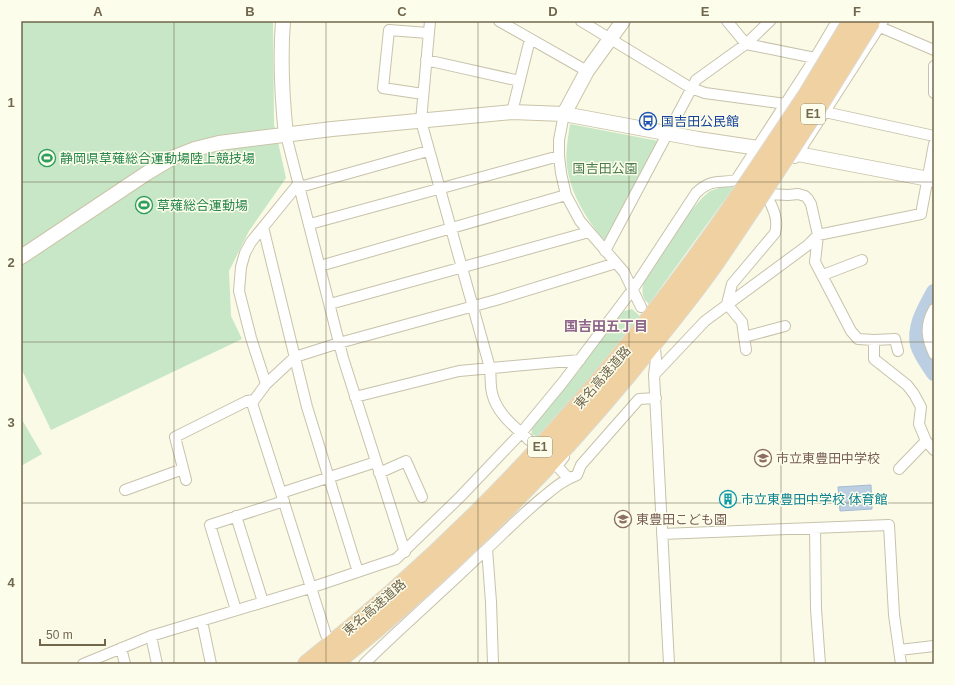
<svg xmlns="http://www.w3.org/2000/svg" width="955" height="685" viewBox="0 0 955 685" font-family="Helvetica,'Noto Sans JP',sans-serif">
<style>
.green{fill:#c7e7c6}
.water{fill:#bccfe2;stroke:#a3bbd3}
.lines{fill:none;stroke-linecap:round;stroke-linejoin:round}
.river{stroke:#bccfe2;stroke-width:16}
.street-casing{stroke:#c8c2ab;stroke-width:12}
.secondary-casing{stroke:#cbc4a9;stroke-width:16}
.highway-casing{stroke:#dddbd4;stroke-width:20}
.street{stroke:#fff;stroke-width:10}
.secondary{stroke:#fff;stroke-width:14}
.highway{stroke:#efd1a2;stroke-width:18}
.highway-bridge-casing{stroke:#dddbd4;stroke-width:20;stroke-linecap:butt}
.highway-bridge{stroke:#efd1a2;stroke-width:18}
.grid{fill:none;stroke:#71674d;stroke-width:1;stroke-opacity:0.55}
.labels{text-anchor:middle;stroke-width:3;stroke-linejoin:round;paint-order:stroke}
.shield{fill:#fdfdec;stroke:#9b947d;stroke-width:1}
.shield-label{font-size:12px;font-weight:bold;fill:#71674d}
.transit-label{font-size:13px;fill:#164399;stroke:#fdfdec;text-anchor:start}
.leisure-label{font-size:13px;fill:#27864d;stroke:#fdfdec;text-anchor:start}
.park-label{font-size:13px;fill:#497b4c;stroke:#fdfdec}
.street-label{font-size:13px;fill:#71674d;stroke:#fdfdec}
.education-label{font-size:13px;fill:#785e54;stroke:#fdfdec;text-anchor:start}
.culture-label{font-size:13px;fill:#0d838f;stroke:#fdfdec;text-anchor:start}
.neighbourhood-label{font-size:14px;font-weight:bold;fill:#8d658d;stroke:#fdfdec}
.neatline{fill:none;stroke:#71674d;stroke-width:1.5}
.grid-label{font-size:13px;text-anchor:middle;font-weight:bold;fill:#71674d}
</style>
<rect width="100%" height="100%" fill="#fafae6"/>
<path class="green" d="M21 21H273L274 124 286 178 249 231 229 271 231 316 242 339 51 430 21 368Z
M570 124 658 141 659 144 606 242C588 222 571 195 567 167 565 153 568 138 570 124Z
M731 184 734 187 649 304C642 299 642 292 643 284L690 212 702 198 710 191Z
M632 309 640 316 583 386 537 437 532 434 531 427 533 423 579 371 584 361 618 315 624 311Z
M21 418 42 454 21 466Z"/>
<path class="water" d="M871 485 872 509 840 511 838 487Z"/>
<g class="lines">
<path class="river" d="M934 292C925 309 914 326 918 345 921 355 929 365 934 373"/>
<g class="street-casing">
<path id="street" d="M430 21 421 121 490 368C491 376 490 385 492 393 497 414 514 426 529 440
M499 21 587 71
M581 21 691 88 705 93 786 104
M727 21 746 44 815 58
M873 24 934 50
M426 60 520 81
M934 66V93
M423 94 383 88 389 30 428 33
M512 112 530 39
M825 112 934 136
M564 114 559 140V156L561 173 566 195 580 221 624 272 641 307
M286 135 343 358 405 552
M795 158 883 21
M300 187 428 151
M759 191 768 194 788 195 798 194 805 196 808 199 811 204 818 235 815 262 851 331 858 339 874 340 895 339 898 351
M310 224 559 156
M263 227 307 407 358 572
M605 251 696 80 746 44 770 21
M320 266 566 195
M823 275 862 260
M330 304 589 232
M934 309C925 325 926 337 934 354
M744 337 785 326
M874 340V359L907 385 914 394 921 407 919 424 926 441 934 450
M655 349 656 359 654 375 669 664
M746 350 742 322 727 304 732 284 775 233C779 220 773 208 767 196
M654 375 705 321 808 245 818 235 921 214 934 144
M266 384 251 338 239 291 241 267 245 253 251 242 299 183
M355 397 459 371 580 360
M564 457 557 466 568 478
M899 469 926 441
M379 473 406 461 422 497
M186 480 175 437 247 401 254 400
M125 490 183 469
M281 493 376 462
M236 516 263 602
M815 528 816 609 820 664
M662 534 889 525 894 615 901 664
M487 549 491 602 493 664
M236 610 210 525 284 501
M202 621 211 664
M326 635 281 493 252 403 266 384 295 357 339 343 496 300 616 263
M151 636 157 664
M121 648 125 664
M899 650 934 646
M83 664 151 636 310 588 396 559 460 497 521 433 563 382 633 289 696 193C712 178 718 184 736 180L815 58 837 21
M364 664C401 627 440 594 477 558 499 538 519 517 542 498 553 489 563 480 577 475L581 465 639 399 656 398"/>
</g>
<g class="secondary-casing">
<path id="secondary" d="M283 21C280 59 282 97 286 135
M564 114 587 71 623 21
M21 257 147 173 172 158 195 149 219 143 332 129 512 112 564 114 698 139 798 154 934 180"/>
</g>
<g class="highway-casing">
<path id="highway" d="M307 664C474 533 619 373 739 197
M333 664C441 578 539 481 627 375 655 341 683 307 709 271 724 250 738 228 753 206"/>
</g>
<use href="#street" class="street"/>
<use href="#secondary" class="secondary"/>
<use href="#highway" class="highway"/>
<g class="highway-bridge-casing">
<path id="highway-bridge" d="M739 197 808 94 852 21
M753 206 820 103 871 21"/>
</g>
<use href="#highway-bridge" class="highway-bridge"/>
</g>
<path class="grid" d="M174 21V664M326 21V664M478 21V664M629 21V664M781 21V664M21 182H934M21 342H934M21 503H934"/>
<defs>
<g id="bus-ring" transform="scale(0.9)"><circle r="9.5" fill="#fdfdec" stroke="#1a4fb4" stroke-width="1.5"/><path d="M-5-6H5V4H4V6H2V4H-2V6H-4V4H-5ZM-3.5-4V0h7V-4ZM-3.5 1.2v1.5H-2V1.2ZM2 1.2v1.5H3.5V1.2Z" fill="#1a4fb4"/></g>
<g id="stadium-ring" transform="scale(0.9)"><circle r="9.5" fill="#fdfdec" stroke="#2e9e5b" stroke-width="1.5"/><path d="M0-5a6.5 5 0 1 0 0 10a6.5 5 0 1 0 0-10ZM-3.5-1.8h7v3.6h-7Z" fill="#2e9e5b"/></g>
<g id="school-ring" transform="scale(0.9)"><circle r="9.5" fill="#fdfdec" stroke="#8d6e63" stroke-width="1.5"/><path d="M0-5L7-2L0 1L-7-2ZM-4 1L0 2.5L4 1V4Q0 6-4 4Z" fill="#8d6e63"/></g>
<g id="building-ring" transform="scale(0.9)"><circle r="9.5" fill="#fdfdec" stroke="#0f9aa8" stroke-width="1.5"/><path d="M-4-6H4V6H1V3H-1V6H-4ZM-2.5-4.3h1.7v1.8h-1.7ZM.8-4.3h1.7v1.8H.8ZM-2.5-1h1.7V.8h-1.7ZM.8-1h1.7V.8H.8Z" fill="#0f9aa8"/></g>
</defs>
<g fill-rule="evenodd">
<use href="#bus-ring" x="648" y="121"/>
<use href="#stadium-ring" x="47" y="158"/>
<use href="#stadium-ring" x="144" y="205"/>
<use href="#school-ring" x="763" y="458"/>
<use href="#building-ring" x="728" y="499"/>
<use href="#school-ring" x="623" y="519"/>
</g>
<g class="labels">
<g class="shield">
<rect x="801" y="104" width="24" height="20" rx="3"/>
<rect x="528" y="437" width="24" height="20" rx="3"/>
</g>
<g class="shield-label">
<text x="813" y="118">E1</text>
<text x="540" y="451">E1</text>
</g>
<g class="transit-label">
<text x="661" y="126">国吉田公民館</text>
</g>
<g class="leisure-label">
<text x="60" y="163">静岡県草薙総合運動場陸上競技場</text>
<text x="157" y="210">草薙総合運動場</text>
</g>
<g class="park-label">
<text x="605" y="173">国吉田公園</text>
</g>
<g class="street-label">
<text transform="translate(602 377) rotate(-49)" y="5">東名高速道路</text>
<text transform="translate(374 607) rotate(-41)" y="5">東名高速道路</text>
</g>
<g class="education-label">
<text x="776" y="463">市立東豊田中学校</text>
<text x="636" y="524">東豊田こども園</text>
</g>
<g class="culture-label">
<text x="741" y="504">市立東豊田中学校 体育館</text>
</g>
<g class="neighbourhood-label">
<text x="606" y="331">国吉田五丁目</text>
</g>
</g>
<rect width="955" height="685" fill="none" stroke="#fdfdec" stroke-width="44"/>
<path d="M40 639v6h65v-6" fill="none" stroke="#71674d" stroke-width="2"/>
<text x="46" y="639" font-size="12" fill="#71674d" stroke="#fdfdec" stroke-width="3" paint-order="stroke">50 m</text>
<rect x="22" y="22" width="911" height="641" class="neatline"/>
<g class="grid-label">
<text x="98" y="16">A</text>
<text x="250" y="16">B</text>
<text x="402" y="16">C</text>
<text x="553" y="16">D</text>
<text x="705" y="16">E</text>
<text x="857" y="16">F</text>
<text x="11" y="107">1</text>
<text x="11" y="267">2</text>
<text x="11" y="427">3</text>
<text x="11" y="587">4</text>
</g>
</svg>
